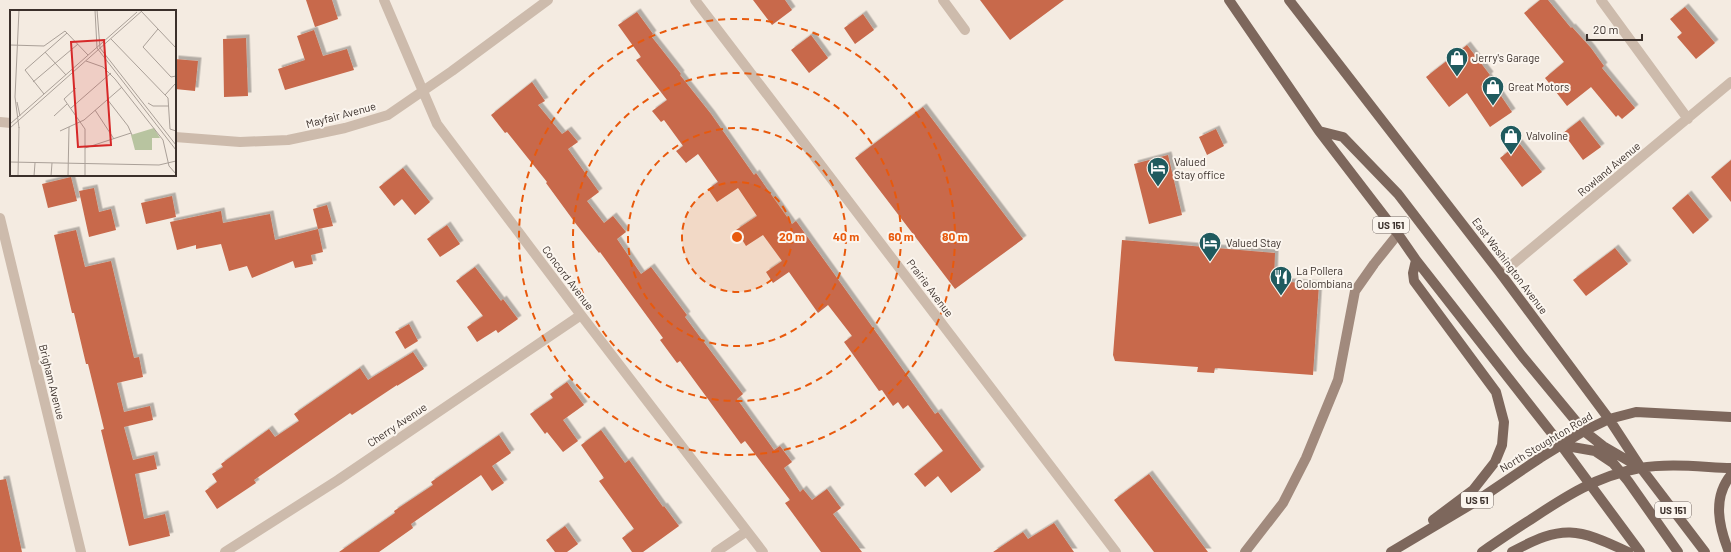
<svg xmlns="http://www.w3.org/2000/svg" width="1731" height="552" viewBox="0 0 1731 552" font-family="Barlow,sans-serif">
<style>
.building{fill:#c8694b;filter:url(#shadow)}
.lines{fill:none;stroke-linecap:round;stroke-linejoin:round}
.street{stroke:#cdbbac;stroke-width:10}
.secondary{stroke:#a18a7d;stroke-width:10}
.primary{stroke:#7d675c;stroke-width:10}
.ring{fill:none;stroke:#e8590c;stroke-width:2;stroke-dasharray:7 5}
.labels{text-anchor:middle;stroke-width:4;stroke-linejoin:round;paint-order:stroke}
.shield{fill:#fbf5ee;stroke:#756b66;stroke-width:1}
.shield-label{font-size:10px;font-weight:bold;fill:#3b302b}
.poi-label{font-size:11px;fill:#3b302b;stroke:#fbf5ee;text-anchor:start}
.street-label{font-size:11px;fill:#3b302b;stroke:#fbf5ee}
.inset-road{fill:none;stroke:#aaa098;stroke-width:1}
.view{fill:#d62828;fill-opacity:0.15;stroke:#d62828;stroke-width:2}
.inset-edge{fill:none;stroke:#3b302b;stroke-width:2}
.centre{fill:#e8590c;stroke:#fbf5ee;stroke-width:2}
.ring-label{font-size:12px;text-anchor:middle;font-weight:bold;fill:#e8590c;stroke:#fbf5ee;stroke-width:4;stroke-linejoin:round;paint-order:stroke}
</style>
<defs>
<filter id="shadow"><feDropShadow dx="3.5" dy="-3.5" stdDeviation="0" flood-color="#0004"/></filter>
</defs>
<rect width="100%" height="100%" fill="#f4ebe1"/>
<path class="building" d="M306 0H332L338 19 315 27Z
M753 0H785L792 10 772 25Z
M980 0H1064L1010 40Z
M1540 0H1548L1571 28 1572 27 1591 48 1604 66 1602 68 1635 108 1622 119 1618 115 1616 117 1591 87 1567 106 1545 78 1564 62 1524 13Z
M1685 7 1715 43 1696 59 1677 37 1682 33 1670 19Z
M637 12 653 34 651 36 681 74 680 75 711 114 754 175 756 173 792 224 796 221 935 414 938 412 981 470 951 493 938 476 925 487 914 474 943 451 908 405 903 409 898 402 893 406 882 390 879 391 844 342 852 336 828 305 818 313 789 272 773 283 766 272 782 261 763 235 746 246 736 230 757 216 738 188 717 202 708 189 718 182 698 154 686 163 676 151 683 146 664 120 661 122 652 111 667 100 636 60 641 57 618 25Z
M863 14 874 30 855 44 844 28Z
M314 30 323 56 347 49 354 70 285 90 278 69 305 60 297 36Z
M811 35 828 58 809 73 791 50Z
M246 38 248 96 224 97 223 39Z
M1467 45 1490 75 1488 77 1512 112 1490 127 1467 93 1449 107 1426 77Z
M175 59 198 61 195 91 175 89Z
M532 82 545 101 538 105 562 134 568 130 578 142 568 149 599 192 587 201 604 223 613 216 626 232 617 239 641 274 651 267 687 315 685 317 743 394 737 399 774 450 780 446 792 462 784 468 800 492 803 489 812 500 827 489 841 508 833 514 862 552H821L785 503 790 500 745 441 741 444 680 361 677 363 660 340 663 338 600 252 599 253 576 224 546 183 547 182 507 132 505 133 491 115Z
M923 107 1023 239 955 289 855 158Z
M1580 120 1601 147 1583 160 1563 133Z
M1216 129 1224 146 1207 155 1199 137Z
M1519 143 1542 172 1522 187 1500 158Z
M1168 155 1182 215 1149 224 1134 164Z
M1731 160V202L1711 177Z
M403 168 430 202 415 215 402 199 394 206 379 187Z
M71 177 77 201 48 208 42 184Z
M94 188 99 212 111 209 116 230 89 237 79 191Z
M1688 194 1709 220 1693 234 1672 208Z
M172 196 176 217 146 224 141 203Z
M327 205 333 226 318 229 313 209Z
M221 211 223 223 270 214 275 240 318 229 323 252 311 255 313 264 295 268 293 261 252 278 247 266 229 271 221 244 196 249V245L177 250 170 222Z
M447 225 460 244 440 257 427 239Z
M76 230 85 267 111 261 134 358 139 357 143 377 117 383 124 412 150 406 153 420 124 427 133 460 154 455 157 469 135 474 144 519 165 514 170 536 129 546 101 430 104 429 88 364H86L74 313H72L54 235Z
M1122 240 1275 253 1274 281 1319 284 1313 375 1215 368 1214 373 1197 372 1198 367 1115 361 1113 355Z
M1615 248 1628 264 1586 296 1573 280Z
M475 267 501 301 503 299 518 319 498 333 496 330 477 342 467 327 483 316 456 281Z
M409 324 418 341 405 349 395 332Z
M413 352 424 369 397 386V385L352 415 350 413 254 480 256 483 217 509 205 491 217 482 212 474 223 467 221 464 269 429 275 437 299 421 294 414 360 368 368 380Z
M567 382 584 405 563 420 578 441 563 452 547 432 545 434 530 414 553 398 550 394Z
M601 430 625 463 629 460 663 507 664 506 679 526 643 552H632L622 538 634 529 599 481 604 478 581 445Z
M499 435 511 453 492 466 504 483 492 491 481 475 411 524 413 528 379 552H339L395 513 394 511 433 485 431 482Z
M1149 474 1208 552H1154L1114 500Z
M6 479 22 552H0V480Z
M1054 523 1074 552H993L1023 532 1028 539Z
M565 526 578 544 567 552H555L546 540Z"/>
<g class="lines">
<path class="street" d="M384 0 437 124 581 315 763 552
M695 0 1116 552
M943 0 965 30
M1601 0 1688 119
M0 122 11 123
M175 137 240 142 288 140 345 128 388 115 452 71 548 0
M0 218 81 552
M1501 274 1731 82
M225 552 338 480 581 315
M716 552 747 531"/>
<path class="secondary" d="M1245 552 1283 503 1306 458 1338 380 1355 291 1374 264 1398 234"/>
<path class="primary" d="M1229 0 1319 131 1398 234 1416 260 1561 445 1640 552
M1289 0 1501 274 1609 419 1641 468 1705 552
M1319 131 1343 137 1398 194 1522 356 1584 431 1603 446 1639 467
M1416 260 1413 273 1414 281 1496 392 1504 422 1502 445 1495 462 1473 490 1433 520
M1561 445 1595 451 1613 463 1628 481 1678 552
M1391 552 1475 502 1540 458 1584 431 1609 419 1636 412 1731 417
M1482 552C1498 541 1514 530 1530 520 1566 496 1597 476 1640 468 1669 463 1701 467 1731 468
M1512 552C1563 524 1577 528 1628 552
M1729 552C1719 527 1712 498 1731 475"/>
</g>
<circle cx="737" cy="237" r="55" fill="#e8590c" fill-opacity=".12"/>
<g class="ring">
<circle cx="737" cy="237" r="55"/>
<circle cx="737" cy="237" r="109"/>
<circle cx="737" cy="237" r="164"/>
<circle cx="737" cy="237" r="218"/>
</g>
<defs>
<g id="shop-pin" transform="scale(1.15)"><path d="M0 17L-7.5 6A9.5 9.5 0 1 1 7.5 6Z" fill="#1f5a5e" stroke="#fbf5ee"/><path d="M-5-2.5h2.3a2.7 3.5 0 0 1 5.4 0H5L5.5 6h-11ZM-1.5-2.5h3a1.5 2.3 0 0 0-3 0Z" fill="#fff"/></g>
<g id="hotel-pin" transform="scale(1.15)"><path d="M0 17L-7.5 6A9.5 9.5 0 1 1 7.5 6Z" fill="#1f5a5e" stroke="#fbf5ee"/><path d="M-6-4.5h1.5V1H6V5H4.5V3h-9V5H-6ZM-4 0a1.8 1.8 0 1 1 3.6 0ZM.5 0V-2.5h3Q6-2.5 6 0Z" fill="#fff"/></g>
<g id="restaurant-pin" transform="scale(1.15)"><path d="M0 17L-7.5 6A9.5 9.5 0 1 1 7.5 6Z" fill="#1f5a5e" stroke="#fbf5ee"/><path d="M-5-6h1v4h1v-4h1v4h1v-4h1v5L-1.5 .5V6h-2V.5L-5-1ZM5-6V6H3V1.5H1.5Q1.5-4 5-6Z" fill="#fff"/></g>
</defs>
<g fill-rule="evenodd">
<use href="#shop-pin" x="1457" y="58"/>
<use href="#shop-pin" x="1493" y="87"/>
<use href="#shop-pin" x="1511" y="136"/>
<use href="#hotel-pin" x="1158" y="168"/>
<use href="#hotel-pin" x="1210" y="243"/>
<use href="#restaurant-pin" x="1281" y="277"/>
</g>
<g class="labels">
<g class="shield">
<rect x="1373" y="217" width="36" height="16" rx="3"/>
<rect x="1461" y="492" width="32" height="16" rx="3"/>
<rect x="1655" y="502" width="36" height="16" rx="3"/>
</g>
<g class="shield-label">
<text x="1391" y="229">US 151</text>
<text x="1477" y="504">US 51</text>
<text x="1673" y="514">US 151</text>
</g>
<g class="poi-label">
<text x="1472" y="62">Jerry's Garage</text>
<text x="1508" y="91">Great Motors</text>
<text x="1526" y="140">Valvoline</text>
<text x="1174" y="166">Valued<tspan x="1174" dy="13">Stay office</tspan></text>
<text x="1226" y="247">Valued Stay</text>
<text x="1296" y="275">La Pollera<tspan x="1296" dy="13">Colombiana</tspan></text>
</g>
<g class="street-label">
<text transform="translate(341 115) rotate(-15)" y="4">Mayfair Avenue</text>
<text transform="translate(1609 169) rotate(-40)" y="4">Rowland Avenue</text>
<text transform="translate(1510 266) rotate(53)" y="4">East Washington Avenue</text>
<text transform="translate(568 278) rotate(53)" y="4">Concord Avenue</text>
<text transform="translate(930 288) rotate(53)" y="4">Prairie Avenue</text>
<text transform="translate(52 382) rotate(76)" y="4">Brigham Avenue</text>
<text transform="translate(397 425) rotate(-34)" y="4">Cherry Avenue</text>
<text transform="translate(1546 442) rotate(-31)" y="4">North Stoughton Road</text>
</g>
</g>
<g transform="translate(10 10)">
<rect width="166" height="166" fill="#f4ebe1"/>
<path d="M144 118 150 128H142V140H125L121 125Z" fill="#b8c4a0"/>
<path class="inset-road" d="M9 0 5 87 9 118M85 0 87 38 166 140M87 0 90 38 166 135M131 1 166 38M148 19 133 37 161 67 166 66M101 29 158 88 160 119 166 121M0 35 34 36 55 21 78 45M35 42 56 65M76 51 93 57 105 69 153 130 159 156 166 164M23 72 68 34M66 78 54 89 75 119V166M34 84 15 60 57 23M155 85 165 74M97 89 118 116 122 125M7 92 10 106M138 93 143 96H159M61 98 101 63M85 100 104 129M44 106 57 94M0 114 127 2M0 118 133 0M50 121 74 110 112 77M75 138 121 123M0 152 149 155 166 151M8 166 9 117M24 166 25 153M41 166 42 153M58 166 59 117"/>
<path class="view" d="M94 30 101 135 68 137 61 32Z"/>
<rect width="166" height="166" class="inset-edge"/>
</g>
<circle cx="737" cy="237" r="6" class="centre"/>
<g class="ring-label">
<text x="792" y="241">20 m</text>
<text x="846" y="241">40 m</text>
<text x="901" y="241">60 m</text>
<text x="955" y="241">80 m</text>
</g>
<path d="M1587 34v6h55v-6" fill="none" stroke="#3b302b" stroke-width="2"/>
<text x="1593" y="34" font-size="12" fill="#3b302b" stroke="#fbf5ee" stroke-width="3" paint-order="stroke">20 m</text>
</svg>
